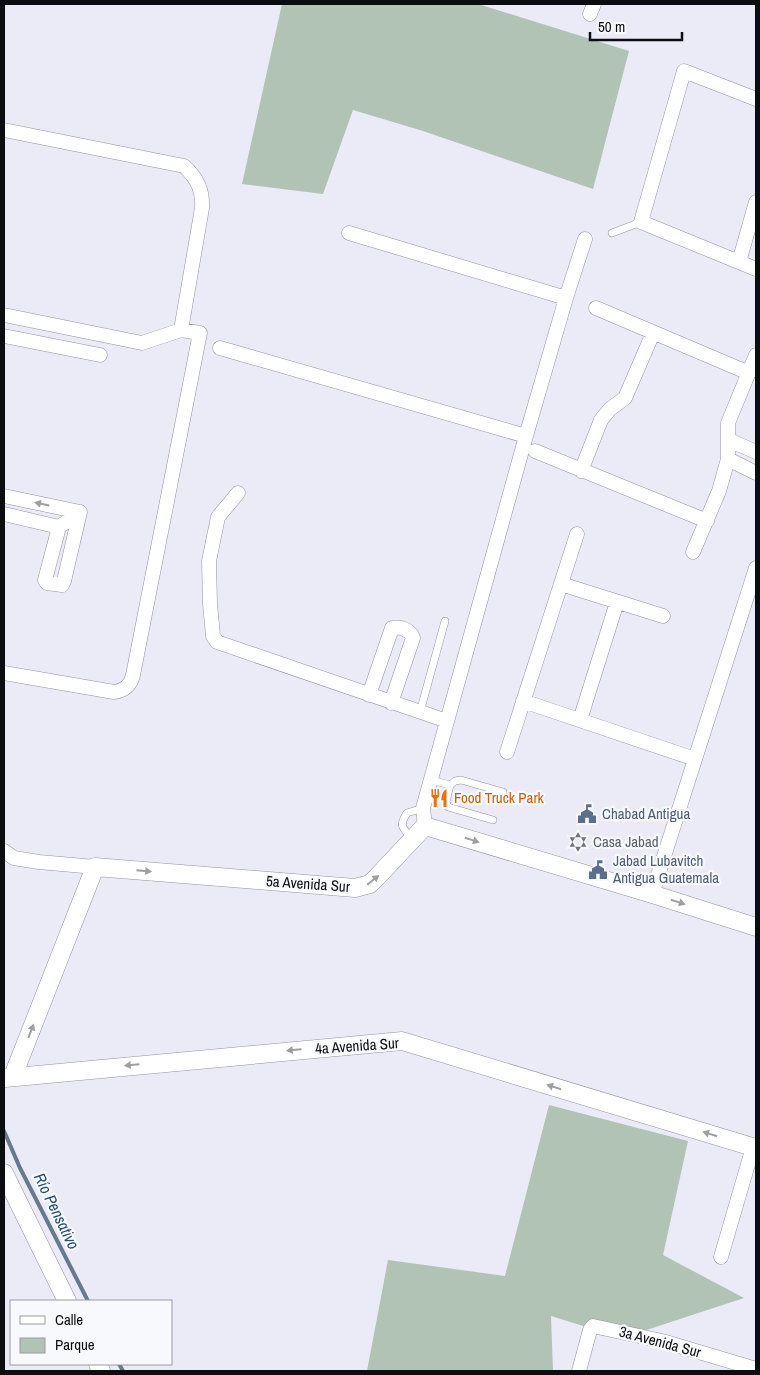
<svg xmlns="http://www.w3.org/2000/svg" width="760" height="1375" viewBox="0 0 760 1375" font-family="'Archivo Narrow',sans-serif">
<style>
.green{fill:#b0c3b4}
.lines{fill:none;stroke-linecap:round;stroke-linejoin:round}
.stream{stroke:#677a8d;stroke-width:4}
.service-casing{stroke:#92939d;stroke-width:8}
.minor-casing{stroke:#92939d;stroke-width:15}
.tertiary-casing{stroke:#92939d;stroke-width:19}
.service{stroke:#fff;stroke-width:7}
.minor{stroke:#fff;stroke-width:14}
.tertiary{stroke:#fff;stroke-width:18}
.oneway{fill:#9e9e9f}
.labels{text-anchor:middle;stroke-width:4.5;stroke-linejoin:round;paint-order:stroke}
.food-label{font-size:15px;fill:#c56008;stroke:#f8f9fd;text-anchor:start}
.service-label{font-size:15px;fill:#4e5e75;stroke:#f8f9fd;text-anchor:start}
.worship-label{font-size:15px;fill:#5b616d;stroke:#f8f9fd;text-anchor:start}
.street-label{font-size:15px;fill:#0c0d10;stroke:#f8f9fd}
.water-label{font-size:16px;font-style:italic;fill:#224d70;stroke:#f8f9fd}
</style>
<rect width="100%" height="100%" fill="#eaebf6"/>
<path class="green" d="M282 4H478L629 51 593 189 423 131 353 110 323 194 242 184Z
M549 1105 688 1141 663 1255 744 1298 622 1338 551 1316 553 1371H367L388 1260 505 1276Z"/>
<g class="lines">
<path class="stream" d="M4 1131 20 1168 88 1301
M119 1364 123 1371"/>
<g class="service-casing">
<path id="service" d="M612 233 641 222
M420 712 445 621
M431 780 450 785 455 781 461 780 503 792
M450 785 446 802 448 807 493 820
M413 839C403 828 398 827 407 813L423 808"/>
</g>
<g class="minor-casing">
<path id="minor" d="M590 14 594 4
M756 99 684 71 641 222 756 269
M4 130 184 166C197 178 203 190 202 208L181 330
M349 233 566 298
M739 262 756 202
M596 308 749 373
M4 315 142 343 181 330 200 333 133 675C131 685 124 691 114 692L4 673
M4 336 100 355
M220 348 526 436
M729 440 756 452
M535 451 707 521
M728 459 756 473
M581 471 601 420 610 409 625 398 653 333
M238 493 218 517 209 561 210 604 213 636 217 642 447 721
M4 496 80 512
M80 512 64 581 62 585 47 583 45 580 59 527Z
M4 514 59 527
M693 552 719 491 728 459V423L756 355
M561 584 663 616
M369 695 392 628C400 626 411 630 413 638L391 703
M523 701 695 759
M580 720 617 602
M507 752 577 534
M425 826 423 808 526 436 566 298 585 239
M4 851 14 858 20 859 39 862 95 867
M652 894 756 568
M721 1257 753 1147
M579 1371 590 1330 593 1326 662 1341 756 1369"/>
</g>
<g class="tertiary-casing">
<path id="tertiary" d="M13 1076 95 867 355 888 370 884 377 877 425 826 652 894 756 927
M5 1078 402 1041 756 1148
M4 1173 67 1301
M98 1364 101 1371"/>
</g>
<use href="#service" class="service"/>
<use href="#minor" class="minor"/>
<use href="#tertiary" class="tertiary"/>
</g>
<defs><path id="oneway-solid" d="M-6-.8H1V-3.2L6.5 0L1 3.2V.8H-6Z" transform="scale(1.25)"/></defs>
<g class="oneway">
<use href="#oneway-solid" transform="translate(42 504) rotate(-168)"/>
<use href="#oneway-solid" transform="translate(472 840) rotate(17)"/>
<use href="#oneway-solid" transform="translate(144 871) rotate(5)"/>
<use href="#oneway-solid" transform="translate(373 880) rotate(-39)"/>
<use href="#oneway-solid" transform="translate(678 902) rotate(17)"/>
<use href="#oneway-solid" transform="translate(31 1031) rotate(-69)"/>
<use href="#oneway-solid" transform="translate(294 1050) rotate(175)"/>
<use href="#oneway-solid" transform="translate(132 1065) rotate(175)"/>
<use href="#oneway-solid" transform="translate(554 1087) rotate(-163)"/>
<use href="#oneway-solid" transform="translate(710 1134) rotate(-163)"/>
</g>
<defs>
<g id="restaurant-bare" transform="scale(1.5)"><path d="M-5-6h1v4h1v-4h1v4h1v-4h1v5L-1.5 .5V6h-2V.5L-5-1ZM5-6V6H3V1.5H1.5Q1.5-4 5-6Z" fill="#e8710a" stroke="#f8f9fd" stroke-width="2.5" paint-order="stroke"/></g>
<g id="civic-bare" transform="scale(1.5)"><path d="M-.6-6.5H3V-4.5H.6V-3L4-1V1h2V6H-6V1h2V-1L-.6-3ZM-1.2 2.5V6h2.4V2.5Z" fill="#5c6f8a" stroke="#f8f9fd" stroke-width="2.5" paint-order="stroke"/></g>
<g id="synagogue-bare" transform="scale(1.5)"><path d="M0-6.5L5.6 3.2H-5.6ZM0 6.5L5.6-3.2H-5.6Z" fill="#6b7280" stroke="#f8f9fd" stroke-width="2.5" paint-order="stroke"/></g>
</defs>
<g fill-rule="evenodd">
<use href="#restaurant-bare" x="439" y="798"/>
<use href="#civic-bare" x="587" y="814"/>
<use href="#synagogue-bare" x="578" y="842"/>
<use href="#civic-bare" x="598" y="870"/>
</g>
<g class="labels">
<g class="food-label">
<text x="454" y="803">Food Truck Park</text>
</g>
<g class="service-label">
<text x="602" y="819">Chabad Antigua</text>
<text x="613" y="866">Jabad Lubavitch<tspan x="613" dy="17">Antigua Guatemala</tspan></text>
</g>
<g class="worship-label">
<text x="593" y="847">Casa Jabad</text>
</g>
<g class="street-label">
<text transform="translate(308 884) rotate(4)" y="5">5a Avenida Sur</text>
<text transform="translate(357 1046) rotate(-4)" y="5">4a Avenida Sur</text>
<text transform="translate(660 1342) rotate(15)" y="5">3a Avenida Sur</text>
</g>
<g class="water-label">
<text transform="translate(57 1211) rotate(64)" y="6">Río Pensativo</text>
</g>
</g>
<rect width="760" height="1375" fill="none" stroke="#0c0d10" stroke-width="10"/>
<rect x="10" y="1300" width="162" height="65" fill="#f8f9fd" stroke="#9a9b9e"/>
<rect x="20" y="1316" width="25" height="8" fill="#ffffff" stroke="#9a9b9e"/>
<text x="55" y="1325" font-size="15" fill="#0c0d10">Calle</text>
<rect x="20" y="1338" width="25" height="15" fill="#b0c3b4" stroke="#9a9b9e"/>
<text x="55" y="1350" font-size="15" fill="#0c0d10">Parque</text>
<path d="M590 32v8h92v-8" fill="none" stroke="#0c0d10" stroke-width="2.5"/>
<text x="598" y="32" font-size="15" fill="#0c0d10" stroke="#f8f9fd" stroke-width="4" paint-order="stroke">50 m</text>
</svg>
